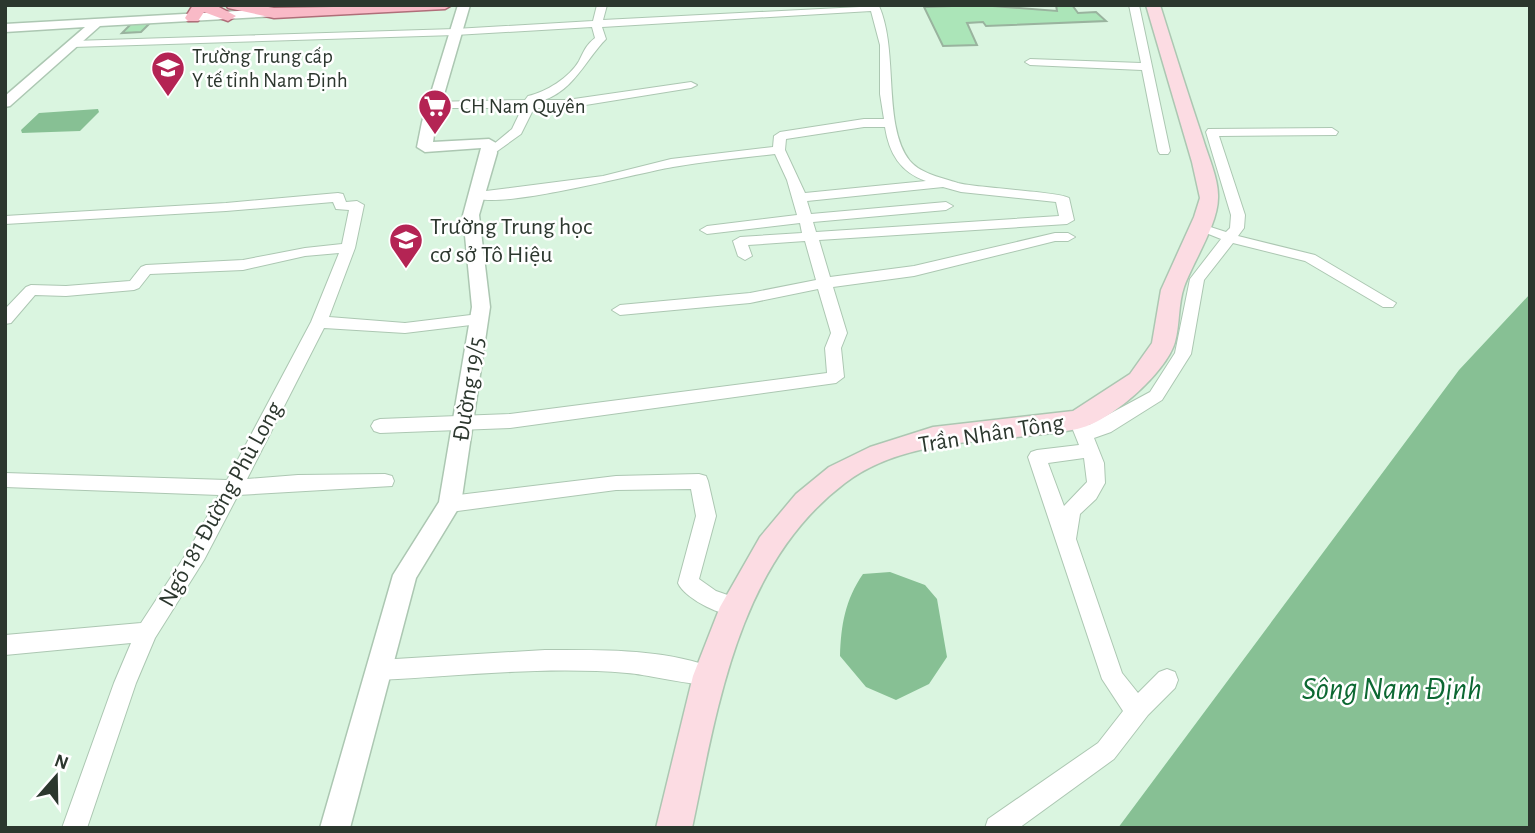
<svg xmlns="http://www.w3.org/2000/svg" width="1535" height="833" viewBox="0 0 1535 833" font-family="'Alegreya Sans',sans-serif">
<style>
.water{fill:#87c094}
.building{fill:#abe5b8;stroke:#99b39e;stroke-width:2}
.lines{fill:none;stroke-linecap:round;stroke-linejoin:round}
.minor-casing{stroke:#acc7b2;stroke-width:2}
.tertiary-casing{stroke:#acc7b2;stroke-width:3}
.secondary-casing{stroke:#acc7b2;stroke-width:3}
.primary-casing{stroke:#af6e79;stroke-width:3}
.minor{fill:#fff;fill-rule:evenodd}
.tertiary{fill:#fff;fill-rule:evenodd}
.secondary{fill:#fcdce3;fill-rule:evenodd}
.primary{fill:#f9bac7;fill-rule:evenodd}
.labels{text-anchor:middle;stroke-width:5;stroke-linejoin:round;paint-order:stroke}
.far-poi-label{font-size:21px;fill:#2c372e;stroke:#fff;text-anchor:start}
.poi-label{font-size:24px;fill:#2c372e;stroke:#fff;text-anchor:start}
.street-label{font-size:24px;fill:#2c372e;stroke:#fff}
.near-water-label{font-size:32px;font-style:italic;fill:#0c6832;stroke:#fff}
</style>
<rect width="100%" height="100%" fill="#daf5e0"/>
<path class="water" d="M98 109 99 112 80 131 22 133 21 130 39 113Z
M1530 294V828H1118L1459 370Z
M890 572 925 585 937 599 947 657 929 684 896 700 866 687 840 656C841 625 845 600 863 574Z"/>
<path class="building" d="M980 5 1057 11 1056 5H1072L1078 13 1096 12 1106 21 986 26 983 22 967 23 977 45 943 46 924 7Z
M150 23 141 32 122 33 131 24Z"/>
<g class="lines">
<g class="minor-casing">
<path id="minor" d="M597 5H607L603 20 879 6C899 51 882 126 910 161 921 174 943 178 958 183 977 188 1062 192 1069 198L1074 220 1067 224 819 240 830 277 914 266 1055 233H1068L1075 237 1068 241H1055L914 276 833 287 847 333 841 348 844 377 836 383 510 428 380 433 374 431 371 426 374 421 380 419 510 414 827 373 825 348 831 333 818 289 750 303 620 315 612 310 620 305 750 293 816 280 805 241 748 245 752 256 745 260 738 256 733 241 740 237 802 233 800 223 707 234 700 230 707 226 797 215 787 180 775 154C741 158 706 161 673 167 641 172 491 213 471 196L478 192 603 176 671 159 773 147 774 136 780 132 864 119H884L880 94V45L871 11 602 27 606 39C586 59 574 90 544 100H567L691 82 697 85 691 88 567 108H534L521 134 489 157 483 153 512 129 522 108H434L428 104 430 102 525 100 528 96C546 92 569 78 579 61 584 51 586 45 595 38L592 27 455 35 73 47 68 44 73 41 455 29 593 21ZM864 127H885C889 153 900 172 926 181L805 193 785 150 786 139ZM943 187 961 192 1056 202 1059 216 816 232 813 222 946 210 953 206 946 202 811 214 807 201Z
M1129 5H1139L1170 151 1168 154H1160L1158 151 1142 70 1030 65 1025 62 1030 59 1141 63Z
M1332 128 1338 132 1336 135 1219 136 1245 215 1244 228 1238 236 1315 255 1396 303 1393 307H1383L1305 261 1233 243 1204 280 1191 354 1162 400 1111 432 1094 438 1104 463 1105 483 1096 499 1080 514 1076 539 1122 673 1138 693 1159 672 1167 669 1175 672 1178 680 1175 688 1148 715 1114 759 1019 828H985L988 819 1098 743 1123 711 1102 679 1028 457 1031 452 1037 450 1079 445 1071 425 1074 420H1086L1089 425 1150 392 1175 353 1190 279 1221 239 1191 227 1198 223 1226 232 1230 228 1231 215 1206 132 1208 129ZM1084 458 1087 482 1064 506 1048 463Z
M338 193 343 194 346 202 357 201 364 205 355 248 329 317 405 323 479 314 487 319 479 324 405 333 324 328 247 479 298 475 385 474 392 476 394 481 392 486 238 495 204 560 155 638 136 683 87 828H62L114 683 131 643 5 655V635L141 623 190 548 219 495 5 487V473L227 480 311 322 339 253 305 256 243 270 150 274 139 288 134 290 66 296 35 295 11 323 5 324V309L26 287 31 285 66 286 130 281 141 267 146 265 243 260 305 248 342 244 349 210 336 209 333 202 226 211 5 224V216L226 203Z
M699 474 706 476 708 481 716 516 699 579 716 591 742 600 746 607 742 614C726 620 685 599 678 583L696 516 691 489 616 490 450 512 443 509 440 504 443 499 450 496 616 476Z
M545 650C600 650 664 648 717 669L720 676 717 683C702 689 647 674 627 673 544 666 461 676 379 680L371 677 368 670 371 663 379 660Z"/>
</g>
<g class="tertiary-casing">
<path id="tertiary" d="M458 5H470L436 122 433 142 489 139 496 143 497 153 479 215 490 307 461 504 416 578 350 828H320L393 575 439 502 472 307 463 215 481 148 425 152 417 147 422 122Z
M274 9 280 13 278 16 100 26 10 106 5 107V96L85 27 5 32V24Z"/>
</g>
<g class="secondary-casing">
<path id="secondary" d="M1146 5H1160C1174 50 1188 94 1203 139 1208 156 1219 180 1218 198 1218 224 1193 262 1184 287 1178 304 1180 324 1175 342 1166 373 1109 423 1077 429 1003 444 909 434 845 483 738 564 718 705 692 828H656L693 676 720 607 760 537 796 494 829 467 870 447 933 427 1073 411 1130 374 1152 343 1161 290 1194 217 1200 198 1192 162Z"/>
</g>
<g class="primary-casing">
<path id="primary" d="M193 5H215L236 16 228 21 204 12 198 21H188L185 18Z
M226 5H257L274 8 452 5 445 9 274 18 228 8Z"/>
</g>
<use href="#minor" class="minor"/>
<use href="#tertiary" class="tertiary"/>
<use href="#secondary" class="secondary"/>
<use href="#primary" class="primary"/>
</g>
<defs>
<g id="university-pin" transform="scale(1.75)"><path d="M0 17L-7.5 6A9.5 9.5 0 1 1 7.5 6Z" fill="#b42454" stroke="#fff"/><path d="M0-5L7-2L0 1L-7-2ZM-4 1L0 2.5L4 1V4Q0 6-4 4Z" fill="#fff"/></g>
<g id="supermarket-pin" transform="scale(1.75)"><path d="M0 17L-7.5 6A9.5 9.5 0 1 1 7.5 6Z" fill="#b42454" stroke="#fff"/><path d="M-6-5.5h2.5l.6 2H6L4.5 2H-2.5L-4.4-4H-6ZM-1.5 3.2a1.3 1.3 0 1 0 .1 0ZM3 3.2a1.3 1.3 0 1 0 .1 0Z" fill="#fff"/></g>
<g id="school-pin" transform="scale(1.75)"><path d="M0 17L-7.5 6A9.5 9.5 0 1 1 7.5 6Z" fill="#b42454" stroke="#fff"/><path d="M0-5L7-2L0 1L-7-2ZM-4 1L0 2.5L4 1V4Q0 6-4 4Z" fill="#fff"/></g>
</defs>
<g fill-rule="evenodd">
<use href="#university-pin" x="168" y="68"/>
<use href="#supermarket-pin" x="435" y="106"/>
<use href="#school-pin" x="406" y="240"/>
</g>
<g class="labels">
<g class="far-poi-label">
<text x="192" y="63">Trường Trung cấp<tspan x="192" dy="24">Y tế tỉnh Nam Định</tspan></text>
<text x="460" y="113">CH Nam Quyên</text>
</g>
<g class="poi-label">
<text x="430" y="234">Trường Trung học<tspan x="430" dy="28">cơ sở Tô Hiệu</tspan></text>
</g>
<g class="street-label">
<text transform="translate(468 389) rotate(-81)" y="8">Đường 19/5</text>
<text transform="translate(991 433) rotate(-9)" y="8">Trần Nhân Tông</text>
<text transform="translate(220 504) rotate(-61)" y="8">Ngõ 181 Đường Phù Long</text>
</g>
<g class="near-water-label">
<text x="1392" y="699">Sông Nam Định</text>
</g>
</g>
<rect width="1535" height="833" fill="none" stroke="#2c372e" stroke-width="14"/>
<g transform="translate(56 777) rotate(20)" stroke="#ffffff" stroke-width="5" paint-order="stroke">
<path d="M0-5L12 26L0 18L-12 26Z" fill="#2c372e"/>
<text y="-10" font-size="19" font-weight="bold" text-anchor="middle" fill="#2c372e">N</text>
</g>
</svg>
